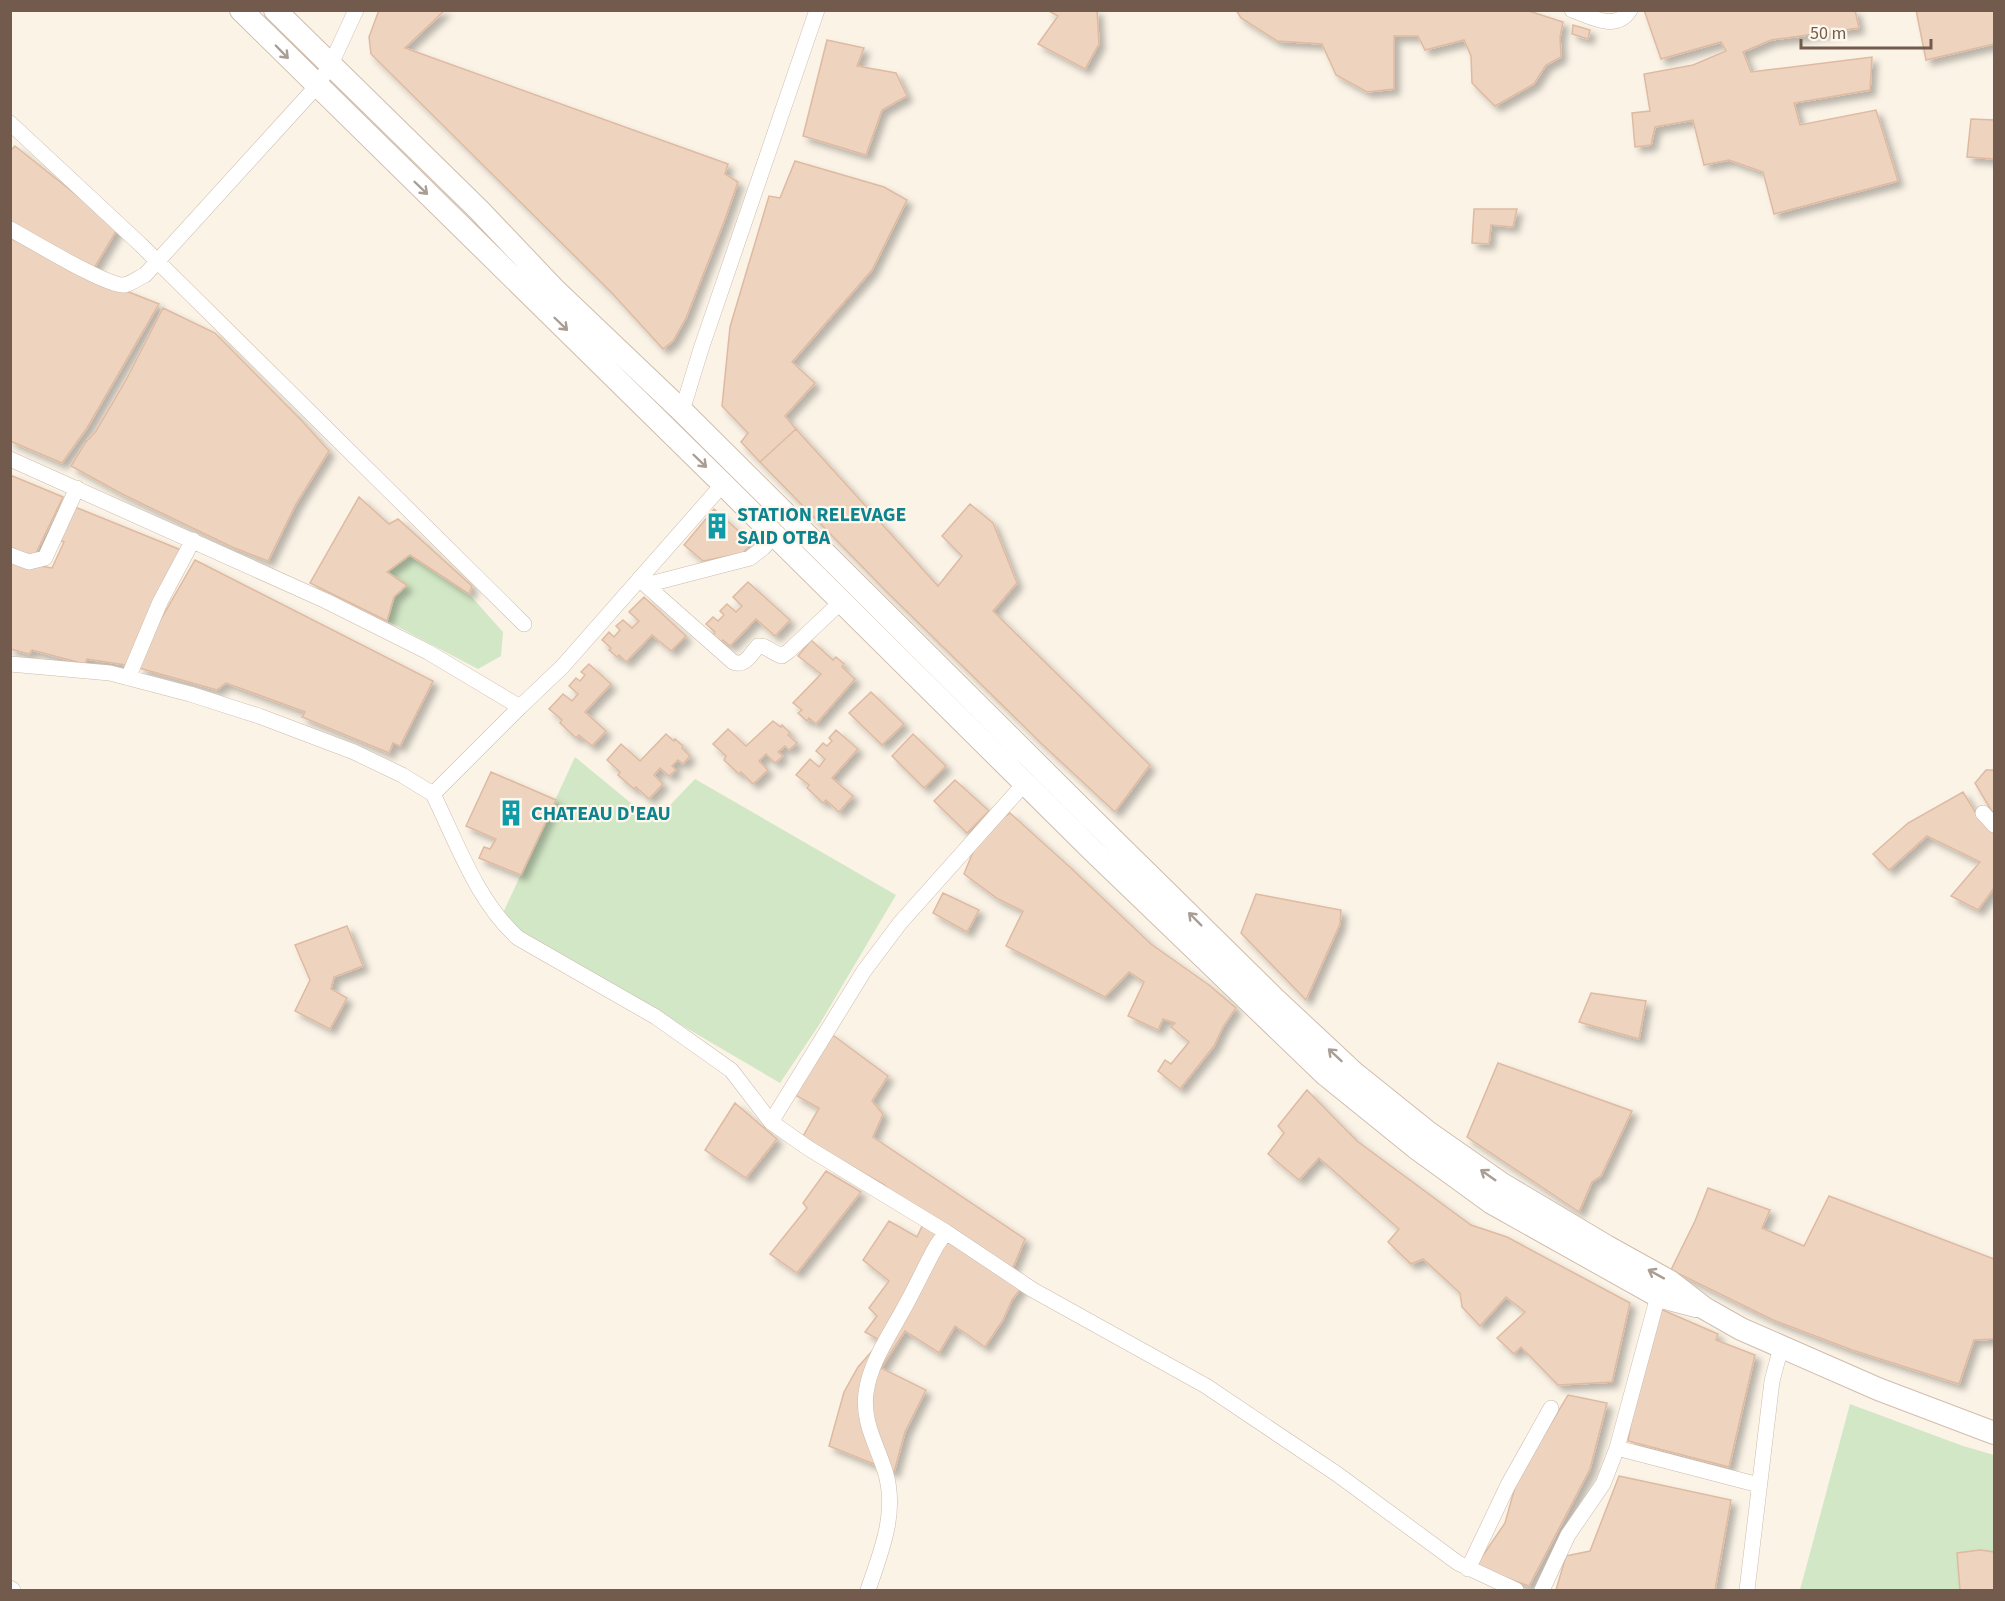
<svg xmlns="http://www.w3.org/2000/svg" width="2005" height="1601" viewBox="0 0 2005 1601" font-family="'Source Sans 3',sans-serif">
<style>
.green{fill:#d2e7c5}
.building{fill:#eed3bf;stroke:#dfbaa1;stroke-width:1.5;filter:url(#shadow)}
.lines{fill:none;stroke-linecap:round;stroke-linejoin:round}
.street-casing{stroke:#cbbbad;stroke-width:16}
.secondary-casing{stroke:#d0bdad;stroke-width:24}
.street{stroke:#fff;stroke-width:15}
.secondary{stroke:#fff;stroke-width:22}
.oneway{stroke:#aa9d94}
.labels{text-anchor:middle;stroke-width:4.5;stroke-linejoin:round;paint-order:stroke}
.culture-label{font-size:20px;font-weight:bold;fill:#0d838f;stroke:#fef7eb;text-anchor:start}
</style>
<defs>
<filter id="shadow"><feDropShadow dx="5.5" dy="5.5" stdDeviation="3" flood-color="#0004"/></filter>
</defs>
<rect width="100%" height="100%" fill="#fbf3e6"/>
<path class="green" d="M410 555 469 594 503 632 501 656 478 669 387 621 394 597 407 585 387 572Z
M575 757 654 822 695 779 896 895 819 1025 780 1083 506 922 503 913Z
M1850 1404 1963 1446 1994 1455V1590H1800Z"/>
<path class="building" d="M379 10H445L405 48 728 164 725 174 738 182 724 222 686 318 673 341 663 349 611 292 371 54 369 37Z
M1047 10H1097L1099 44 1085 69 1038 44 1058 16Z
M1236 10H1526L1563 22 1560 37 1561 57 1546 65 1534 84 1495 106 1472 83 1471 56 1464 40 1425 50 1418 36H1394V89L1367 92 1336 75 1322 44 1277 41 1241 18Z
M1644 10H1855L1859 28 1771 40 1743 52 1751 72 1872 57 1870 90 1794 103 1800 125 1876 110 1898 181 1774 214 1763 172 1729 160 1704 165 1693 120 1655 127 1651 145 1635 147 1632 113 1650 111 1644 74 1693 65 1726 51 1721 42 1661 59Z
M1916 10H1994V44L1926 60Z
M1573 25 1590 30 1588 39 1572 34Z
M827 40 864 48 857 66 896 73 907 96 882 110 866 155 803 136Z
M1971 119 1994 120V159L1967 157Z
M15 146 118 228 93 270 10 223V151Z
M795 161 884 187 907 200 872 270 792 362 815 383 785 416 796 429 760 462 741 442 748 433 722 406 730 327 769 196 780 198Z
M1474 209H1517L1513 227 1491 225 1489 244 1472 243Z
M10 238 78 272 159 304 87 428 62 463 10 441Z
M163 308 215 333 303 422 329 451 296 504 268 561 232 547 124 495 71 466 85 443 96 431 126 380Z
M796 429 938 586 962 556 942 536 970 504 993 523 1017 583 993 611 1150 765 1115 812 1043 745 886 591 760 462Z
M10 475 63 497 36 553 28 558 10 551Z
M359 497 389 524 398 519 472 586 469 594 410 555 387 572 407 585 394 597 387 621 310 583Z
M75 507 181 550 126 665 87 659 85 664 32 650 29 654 10 649V561L52 568 64 542 59 540Z
M714 509 752 543 743 553 703 561 684 545Z
M195 560 433 681 400 746 393 743 389 753 302 717 305 712 226 683 217 690 139 668 157 626Z
M748 582 790 620 775 636 756 619 730 646 723 640 721 642 713 635 715 632 706 624 713 617 718 621 724 615 720 611 727 604 736 612 742 606 733 597Z
M644 597 686 636 671 651 652 635 626 662 619 655 617 657 609 650 611 648 602 640 609 632 614 637 620 630 616 626 623 620 632 628 639 621 629 612Z
M811 640 833 660 836 657 844 664 842 667 855 679 816 724 809 718 807 721 798 713 802 710 793 703 821 674 798 656Z
M589 664 611 684 585 712 606 731 592 746 579 735 576 738 560 723 562 720 549 709 563 694 572 701 578 694 569 686 576 678 580 681 585 675 581 672Z
M871 692 904 724 882 745 849 713Z
M773 721 781 727 782 725 790 733 788 735 797 743 789 750 785 746 778 752 783 756 775 763 766 754 759 761 768 770 753 784 741 772 739 774 724 760 726 756 713 744 728 729 746 746Z
M836 730 858 749 832 778 853 796 839 812 826 800 823 803 807 788 809 785 796 775 810 759 819 767 825 759 816 751 823 743 827 746 832 741 829 738Z
M666 734 674 741 675 739 683 746 682 748 690 756 683 764 678 760 672 766 676 770 669 776 660 768 654 775 663 784 649 799 636 787 634 789 618 775 620 772 607 760 621 744 640 761Z
M913 734 946 766 924 788 892 756Z
M1986 770H1994V815L1975 783Z
M491 772 556 800 521 875 479 858 484 847 490 849 496 839 466 826Z
M955 780 989 811 967 833 934 801Z
M1963 792 1977 815 1994 831V888L1978 910 1951 896 1980 862 1927 836 1889 870 1873 854 1908 823Z
M1010 813 1072 869 1151 944 1209 985 1236 1008 1223 1027 1214 1046 1180 1089 1158 1071 1165 1060 1171 1064 1189 1042 1171 1027 1175 1023 1163 1019 1158 1030 1128 1016 1144 982 1129 972 1105 997 1006 946 1023 911 998 899 964 874 975 847 999 820Z
M943 893 979 910 967 932 933 913Z
M1256 894 1341 910 1340 924 1306 1000 1241 933Z
M347 926 363 966 334 977 331 989 347 998 330 1029 295 1011 310 980 295 945Z
M1591 993 1646 1001 1639 1039 1579 1022Z
M830 1033 888 1076 872 1101 883 1114 873 1137 1025 1239 1012 1270 904 1202 883 1184 802 1138 819 1108 795 1095Z
M1498 1063 1632 1111 1601 1176 1592 1182 1579 1212 1467 1137Z
M1307 1090 1357 1141 1471 1225 1507 1237 1630 1303 1612 1382 1558 1385 1521 1347 1514 1354 1497 1338 1525 1312 1506 1297 1480 1326 1462 1307 1460 1293 1423 1259 1411 1264 1388 1242 1399 1229 1319 1158 1299 1180 1268 1154 1284 1133 1278 1126Z
M735 1103 777 1139 746 1178 705 1150Z
M826 1171 861 1192 797 1273 770 1254 807 1208 803 1203Z
M1708 1188 1770 1210 1762 1228 1804 1246 1829 1196 1994 1259V1339L1974 1340 1959 1384 1852 1350 1773 1320 1671 1270 1695 1221Z
M889 1221 917 1237 923 1224 1022 1287 1012 1300 1003 1320 985 1347 955 1326 939 1353 905 1331 881 1368 926 1390 905 1432 894 1472 829 1446 844 1392 858 1367 881 1341 865 1332 877 1316 869 1308 889 1281 863 1260Z
M1658 1308 1718 1334 1716 1340 1755 1355 1729 1467 1628 1441 1638 1382 1643 1379Z
M1568 1395 1607 1403 1590 1469 1529 1586 1475 1567 1505 1523 1517 1480Z
M1619 1476 1731 1500 1715 1590H1556L1566 1556 1590 1551Z
M1980 1550 1994 1552V1590H1960L1957 1553Z"/>
<g class="lines">
<g class="street-casing">
<path id="street" d="M1572 10C1592 17 1616 32 1630 10
M10 123 141 245 524 624
M10 229C31 240 105 286 124 285 131 284 138 278 145 275L316 87 331 64 356 10
M682 411 701 349 817 10
M10 459 326 601 428 652 520 707 563 666 723 484
M10 555 29 562 45 558 77 488
M639 579 733 662C745 667 751 654 758 646 767 645 773 654 782 656L789 651 842 601
M646 585 750 558 763 548 775 535
M10 664 110 673 190 694 259 716 354 752 402 775 433 794 520 707
M128 678 160 602 193 540
M433 794C457 843 477 901 518 938L656 1017 731 1070 771 1122 808 1148 946 1232 1033 1290 1206 1386 1337 1474 1458 1563 1516 1590
M1983 813 1994 825
M771 1122 864 971 900 923 1025 783
M1658 1296 1617 1448 1759 1485
M1468 1569 1508 1485 1551 1408
M10 1588 13 1590
M868 1590C881 1552 898 1512 885 1471 877 1445 862 1422 866 1393 870 1363 889 1336 903 1310 915 1289 925 1266 937 1245L946 1232
M1542 1590 1568 1535 1603 1484 1617 1448
M1747 1590 1772 1381 1781 1347"/>
</g>
<g class="secondary-casing">
<path id="secondary" d="M241 10 723 484 1092 850 1326 1075 1415 1147 1492 1203 1658 1296 1696 1306
M275 10 479 210 555 290 682 411 1092 819 1277 1001 1353 1072 1429 1133 1502 1184 1606 1246 1669 1281 1704 1308 1741 1329 1878 1389 1994 1433"/>
</g>
<use href="#street" class="street"/>
<use href="#secondary" class="secondary"/>
</g>
<defs><path id="oneway-shaft" d="M-6 0H5M1.5-3L5.5 0L1.5 3" fill="none" stroke-width="1.6" stroke-linecap="round" stroke-linejoin="round" transform="scale(1.5)"/></defs>
<g class="oneway">
<use href="#oneway-shaft" transform="translate(282 52) rotate(46)"/>
<use href="#oneway-shaft" transform="translate(421 188) rotate(44)"/>
<use href="#oneway-shaft" transform="translate(561 324) rotate(44)"/>
<use href="#oneway-shaft" transform="translate(700 461) rotate(44)"/>
<use href="#oneway-shaft" transform="translate(1195 919) rotate(-135)"/>
<use href="#oneway-shaft" transform="translate(1335 1055) rotate(-137)"/>
<use href="#oneway-shaft" transform="translate(1488 1175) rotate(-145)"/>
<use href="#oneway-shaft" transform="translate(1656 1274) rotate(-151)"/>
</g>
<defs>
<g id="building-bare" transform="scale(2.07)"><path d="M-4-6H4V6H1V3H-1V6H-4ZM-2.5-4.3h1.7v1.8h-1.7ZM.8-4.3h1.7v1.8H.8ZM-2.5-1h1.7V.8h-1.7ZM.8-1h1.7V.8H.8Z" fill="#0f9aa8" stroke="#fef7eb" stroke-width="2.5" paint-order="stroke"/></g>
</defs>
<g fill-rule="evenodd">
<use href="#building-bare" x="717" y="526"/>
<use href="#building-bare" x="511" y="813"/>
</g>
<g class="labels">
<g class="culture-label">
<text x="737" y="521">STATION RELEVAGE<tspan x="737" dy="23">SAID OTBA</tspan></text>
<text x="531" y="820">CHATEAU D'EAU</text>
</g>
</g>
<rect width="2005" height="1601" fill="none" stroke="#725b4c" stroke-width="24"/>
<path d="M1801 39v9h130v-9" fill="none" stroke="#725b4c" stroke-width="3"/>
<text x="1810" y="39" font-size="18" fill="#725b4c" stroke="#fef7eb" stroke-width="4.5" paint-order="stroke">50 m</text>
</svg>
